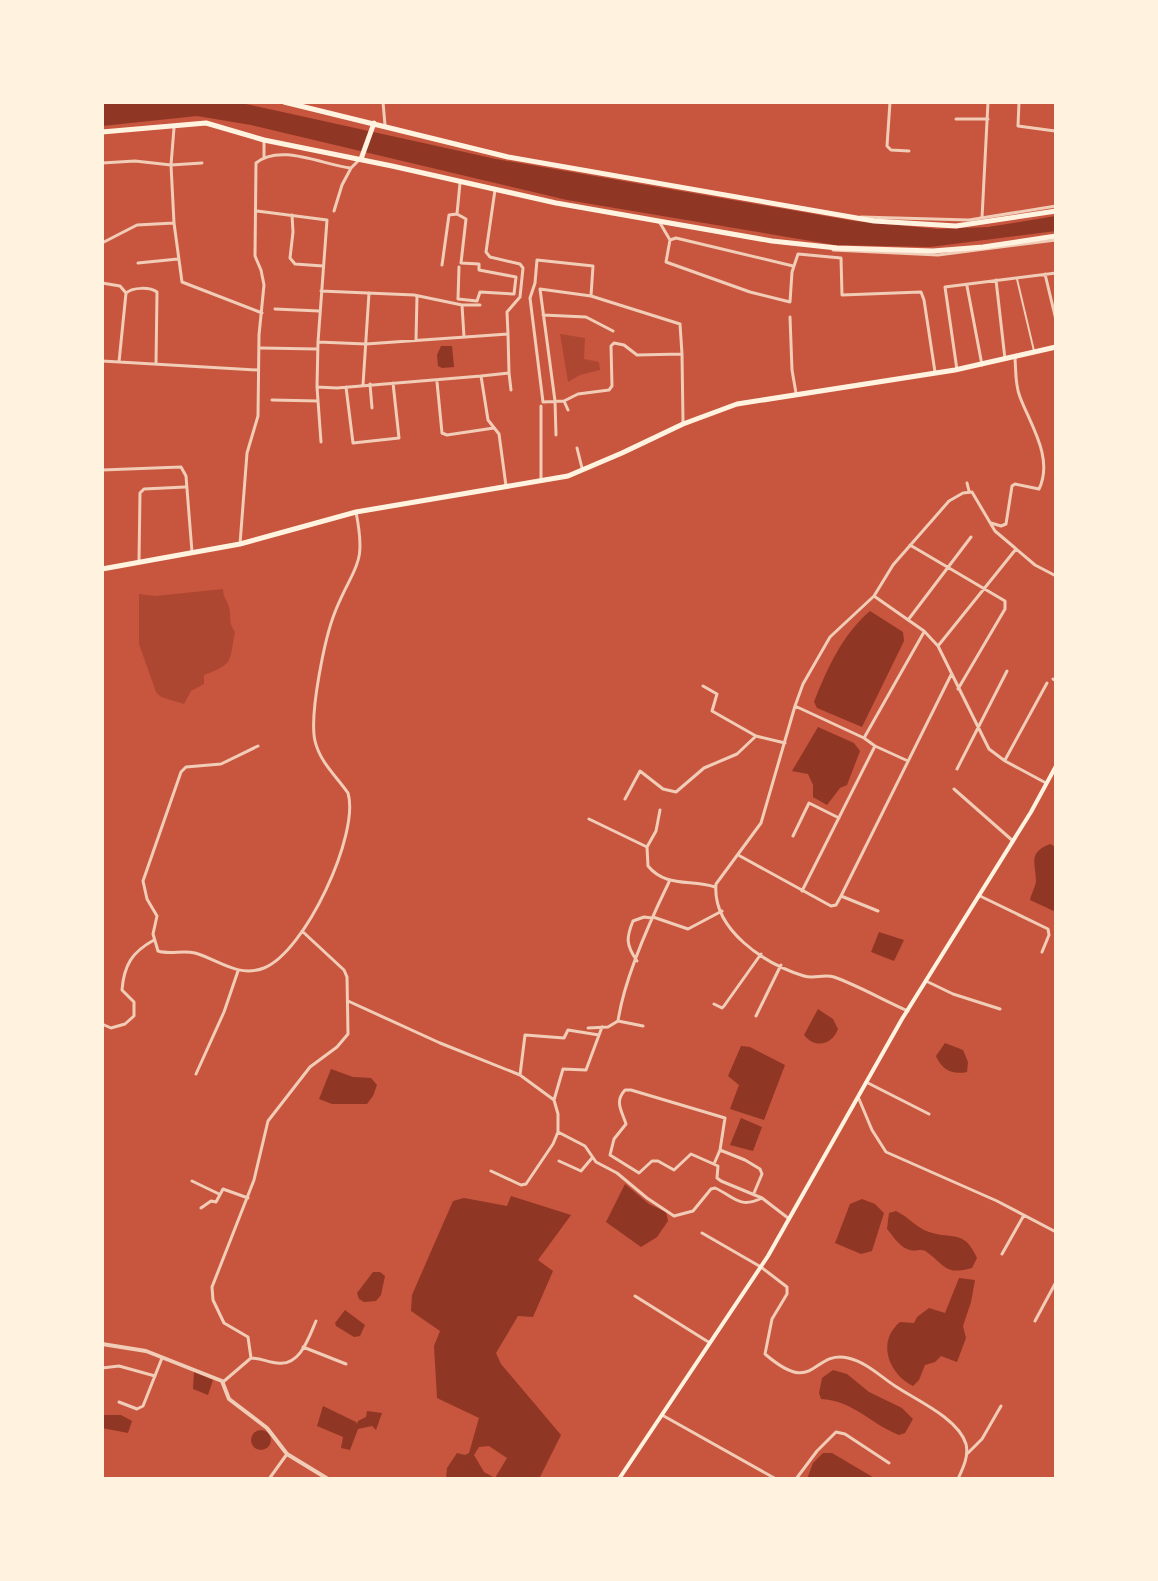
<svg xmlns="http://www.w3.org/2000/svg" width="1158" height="1581" viewBox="0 0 1158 1581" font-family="'Exo 2',sans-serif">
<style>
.green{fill:#ae4732}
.water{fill:#8f3625;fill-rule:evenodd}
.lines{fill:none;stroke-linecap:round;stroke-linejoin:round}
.service{stroke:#f1ccb7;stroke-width:2}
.minor{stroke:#f1ccb7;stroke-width:3}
.tertiary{stroke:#f1ccb7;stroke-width:4}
.secondary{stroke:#fff3e0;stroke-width:4}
.primary{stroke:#fff3e0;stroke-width:5}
</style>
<rect width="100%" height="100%" fill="#c8553d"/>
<path class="green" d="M560 334 585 338 584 359 599 362 600 370 580 375 568 382Z
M223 589C223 597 227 600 229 607 232 617 227 620 235 632 229 662 234 664 204 675V684L191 691 184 704 161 697 156 692 139 644V594L155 596Z"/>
<path class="water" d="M237 102 496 159 854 221 938 229 988 227 1056 216V231L930 247 835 245 567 200 251 125 197 116 102 126V103Z
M441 346H452L454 367 442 368 438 366 437 355Z
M870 611 903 632 904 641 862 727 817 708 814 702C827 669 842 635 870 611Z
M818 727 854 743 860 751 847 785 840 788 827 805 813 797V785L808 774 792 771Z
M1050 844 1056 847V912L1030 900C1031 895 1035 887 1036 882 1036 863 1027 853 1050 844Z
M879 932 904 940 894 961 871 952Z
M818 1009 833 1019 838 1029C832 1045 815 1049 804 1035Z
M945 1043 963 1050 968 1062 967 1072C952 1075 942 1070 936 1056Z
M741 1046 750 1047 785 1065 764 1120 730 1109 739 1085 728 1076Z
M331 1069 353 1077 371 1078 377 1085 373 1096 367 1104H332L319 1099Z
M741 1118 762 1127 753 1151 730 1145Z
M625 1184 649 1204 666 1212 668 1221 657 1237 641 1247 606 1222Z
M511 1196 571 1215 538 1260 553 1271 533 1317 518 1316 496 1353 501 1364 561 1435 539 1479H446L447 1468 457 1453 465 1455 469 1453 479 1418 437 1398 434 1346 440 1331 411 1311 412 1295 453 1201 464 1198 507 1206ZM489 1446 507 1458 495 1478 484 1472 474 1455 479 1447Z
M862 1199 875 1204 884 1213 872 1251 861 1254 835 1243 850 1204Z
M896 1211C907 1216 917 1228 929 1232 954 1240 964 1229 977 1258L972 1268C945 1275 947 1267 928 1253 922 1247 917 1252 910 1250 900 1248 894 1237 887 1229L889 1213Z
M373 1272H380L385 1276 381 1295 376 1301 364 1302 359 1299 357 1293Z
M959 1278 975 1280 971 1302 963 1326 966 1338 957 1362 941 1356 935 1362 925 1365 919 1380 913 1386C889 1374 876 1342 900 1322L914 1323 917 1317 929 1308 945 1313Z
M345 1310 365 1325 360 1336 354 1337 336 1326 335 1323Z
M833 1370 847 1374 869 1392 902 1408 913 1419 905 1433 899 1435C871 1424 852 1400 821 1399L819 1393 822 1378Z
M194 1372 213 1380 208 1395 193 1389Z
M323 1406 356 1422 357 1424 358 1421 366 1417 367 1411 382 1413 376 1430 372 1426 358 1429 350 1450 341 1448 343 1437 317 1426Z
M102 1415H121L132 1421 128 1433 102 1428Z
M251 1440a10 10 0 1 1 20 0a10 10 0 1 1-20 0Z
M823 1453H832L876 1479H807L813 1463Z"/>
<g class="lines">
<path class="service" d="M1017 279 1034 351"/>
<path class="minor" d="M383 102 385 125
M890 102 887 146 891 150 909 151
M1019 102 1018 126 1055 131
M956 119H988
M174 128 171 165 202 163
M264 157V141
M102 163 135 161 171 165 174 223 182 282 262 313
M495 190 486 252 490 257 520 264 523 268 520 297 507 312 508 334
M257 211 327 220 318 342
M334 211 342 185 351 168
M292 215 293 232 290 258 295 264 323 266
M861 217 969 220 1056 206
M982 218 988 102
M660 223 670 240
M102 243 137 225 174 223
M833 250 938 255 1056 240
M138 263 178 259
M442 265 449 215 457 214
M793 266 676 238 670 240 666 262 750 292 790 302 792 272 798 254 841 258 842 295 921 292 924 300 935 372
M459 267 458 299 477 301 480 292 514 294 516 277 479 270V264L461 263 466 219 457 214 460 183
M1045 274 1056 320
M996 280 1005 359
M102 283 120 286 126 293
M967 286 982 365
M321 291 414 295 462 305
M126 293 119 362 258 370
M126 293C133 287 150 287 157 292L156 364
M275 309 319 311
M543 315 586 317 613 331
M790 317 792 370 796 393
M464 337 462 305H480
M416 340 417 296
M261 348 317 349
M682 354 683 422
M102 361 119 362
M957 370 945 287 1056 273
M509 373 511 390
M481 376 509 373 508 334 366 344 318 342 317 387 337 388 481 376 488 420 499 434 506 486
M437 382 442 433 447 435 494 428
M370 384 372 408
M363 385 369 293
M317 387 321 442
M346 387 353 443 399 438 393 383
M272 400 318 401
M564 401 578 394 609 390 612 386 611 346 614 343 624 345 637 355 682 354 680 324 591 296 593 266 537 260 535 283 530 298 543 402 564 401 568 410
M556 435 555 401 540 289 591 296
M577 448 582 468
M102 470 181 467 186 476 192 552
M541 481V406
M967 483 969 491
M991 523 1001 526 1006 524 1012 486 1015 484 1039 489C1054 458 1030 424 1020 397 1015 385 1016 371 1015 358
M240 544 247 453 258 416 259 335 264 285 261 270 255 256 256 163C280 143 323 165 351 168L359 160
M910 545 1005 601V609L958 689
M139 561 140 493 144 489 185 487
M874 596 924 631 938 646 989 749 1005 761 1046 783
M908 620 971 537
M938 646 1016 549
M1053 679 1056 681
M703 686 717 694 712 711 756 736
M795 706 864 738
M258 746 221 764 186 767 181 772 143 881 147 899 157 916 153 934 158 951C170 955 182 950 195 953 219 960 238 978 264 968 305 952 360 834 348 793 336 776 320 762 315 741 309 714 325 637 335 612 354 564 367 568 356 512
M1005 760 1047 683
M908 761 875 746 864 738 924 632
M957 769 1007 671
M954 789 1013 841
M625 799 640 771 663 789 676 792 704 768 737 754 756 736 785 743
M589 819 647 847 648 866C666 888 691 879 715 887
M793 836 809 803 839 818
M647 847 656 831 660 810
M740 856 831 906 836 905 841 896
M802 891 875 746
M980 896 1048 929 1049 935 1042 952
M878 911 841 896 951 675
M653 917 688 929 722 911
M637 961C626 945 626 938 633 921L644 917 652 918
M926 981 953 994 1000 1009
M348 1001 440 1043 520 1075 554 1100 558 1114V1132L553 1144 526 1184 521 1185 491 1171
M714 1004 722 1008 724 1006 761 954
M908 1011C883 1000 859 986 834 977 824 974 814 979 804 976 765 964 712 930 716 884L761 823 795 706 803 684 830 637 874 596 893 565 949 501 963 493 972 492 995 531 1035 565 1056 576
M756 1016 781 965
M618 1021 643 1026
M102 1024 111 1028 125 1024 134 1016V1002L122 990C124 965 132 952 154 940
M588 1028 608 1027 618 1021C624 980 651 919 669 882
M196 1074 224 1012 238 971
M520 1075 525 1035 564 1038 568 1030 599 1035
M866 1082 929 1114
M859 1099 872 1130 886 1152 997 1201 1056 1232
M554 1100 563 1069 586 1070 602 1027
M558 1132 585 1146 596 1162 617 1173 647 1198 674 1216 693 1211 711 1189 715 1188C735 1197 739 1209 762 1198L788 1218
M559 1161 581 1171 592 1158
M714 1164 720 1150
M192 1181 219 1194
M754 1193 762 1174 760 1169 745 1160 720 1150 725 1118 631 1090H625C614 1102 622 1111 626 1124L614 1139 610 1155 639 1173 652 1161H658L674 1170 691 1154 718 1166 717 1178 721 1181 762 1198
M201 1208 211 1201 216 1202 223 1189 248 1198
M702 1233 761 1267 787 1287V1294L772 1319 765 1354C816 1398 811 1350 848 1358 866 1362 880 1376 895 1386 916 1400 958 1418 966 1444 969 1456 963 1468 958 1479
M1002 1254 1024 1215
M635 1296 710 1343
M1035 1321 1056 1282
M303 1347 346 1364
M251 1358 248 1337 224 1323 213 1300 212 1287 254 1180 268 1121 310 1067 337 1047 348 1034 347 977 344 970 302 931
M102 1368 119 1366 155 1376
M223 1382 251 1358C260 1358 268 1362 277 1363 300 1367 309 1337 316 1321
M119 1402 137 1409 143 1406 162 1358
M662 1415 776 1479
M968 1453 982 1439 1001 1406
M269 1479 287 1454
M796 1479 817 1451 836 1432 845 1434 889 1463"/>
<path class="tertiary" d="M102 1344 146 1351 222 1381 229 1399 267 1428 287 1454 328 1479"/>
<path class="secondary" d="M619 1479 768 1256 902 1019 1031 812 1056 766"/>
<path class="primary" d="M284 102 508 157 874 221 956 226 1056 211
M102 132 206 123 264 140 392 166 556 203 772 241 837 248 933 251 983 247 1056 236
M361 159 374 123
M102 569 240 544 356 512 568 476 622 453 683 424 737 404 955 370 1056 347"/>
</g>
<rect width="1158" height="1581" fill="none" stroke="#fff3e0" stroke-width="208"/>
</svg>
